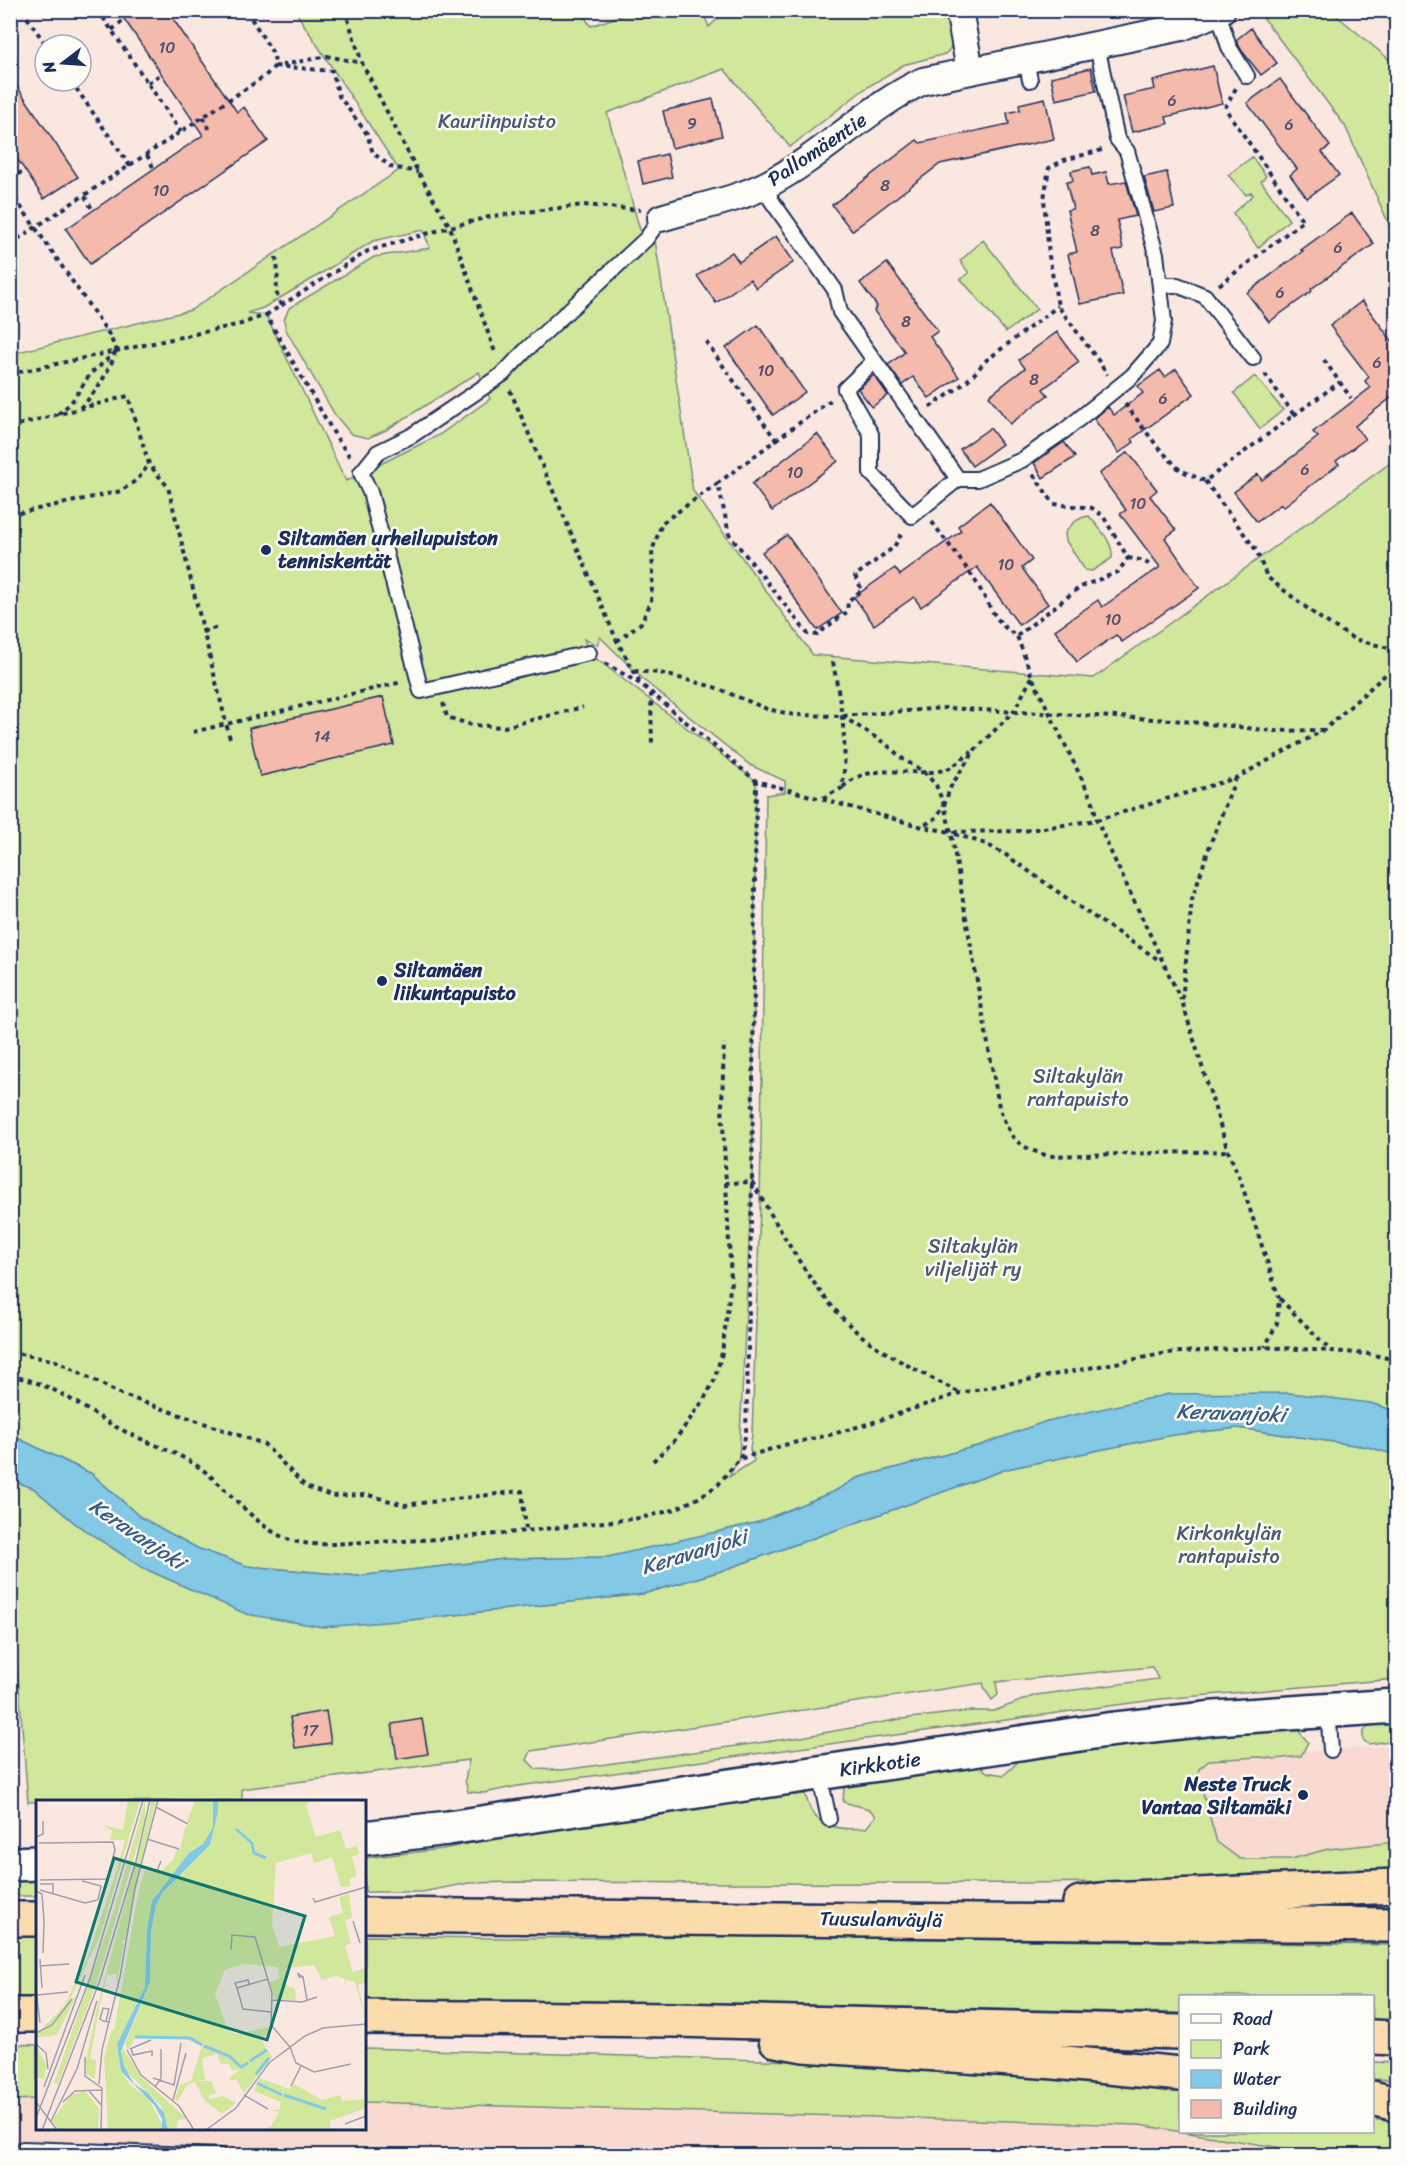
<svg xmlns="http://www.w3.org/2000/svg" width="1407" height="2166" viewBox="0 0 1407 2166" font-family="Sriracha,sans-serif">
<style>
.built{fill:#f8dad0}
.green{fill:#d1e79c;stroke:#768b7d;stroke-width:1.5;fill-rule:evenodd}
.water{fill:#83c8e4;stroke:#598bae;stroke-width:1.5}
.building{fill:#f4baac;stroke:#1b2f5e;stroke-width:1.5}
.lines{fill:none;stroke-linecap:round;stroke-linejoin:round}
.lane-casing{stroke:#1b2f5e;stroke-width:18}
.street-casing{stroke:#1b2f5e;stroke-width:30}
.secondary-casing{stroke:#1b2f5e;stroke-width:38}
.highway-casing{stroke:#1b2f5e;stroke-width:38}
.path{stroke:#1b2f5e;stroke-width:4;stroke-dasharray:4.5 4.5;stroke-linecap:butt}
.lane{stroke:#fdfcf7;stroke-width:14}
.street{stroke:#fdfcf7;stroke-width:26}
.secondary{stroke:#fdfcf7;stroke-width:33}
.highway{stroke:#fcdcac;stroke-width:33}
.poi-dot{fill:#1b2f5e;stroke:#fdfcf7;stroke-width:2}
.labels{text-anchor:middle;stroke-width:5;stroke-linejoin:round;paint-order:stroke}
.number-label{font-size:16px;fill:#515272}
.park-label{font-size:20px;fill:#485d6e;stroke:#fdfcf7}
.street-label{font-size:20px;fill:#1b2f5e;stroke:#fdfcf7}
.poi-label{font-size:20px;font-weight:bold;fill:#1b2f5e;stroke:#fdfcf7;text-anchor:start}
.water-label{font-size:21px;font-style:italic;fill:#3a5d86;stroke:#fdfcf7}
.inset-river{fill:none;stroke:#83c8e4;stroke-width:3}
.inset-road{fill:none;stroke:#a19eac;stroke-width:1.5}
.view{fill:#0f766e;fill-opacity:0.15;stroke:#0f766e;stroke-width:3}
.inset-edge{fill:none;stroke:#1b2f5e;stroke-width:3}
</style>
<rect width="100%" height="100%" fill="#fae8e0"/>
<filter id="ink" filterUnits="userSpaceOnUse"><feTurbulence type="fractalNoise" baseFrequency=".0167" numOctaves="2"/><feDisplacementMap in="SourceGraphic" scale="12" xChannelSelector="R" yChannelSelector="G"/><feConvolveMatrix kernelMatrix="1 2 1 2 8 2 1 2 1" color-interpolation-filters="sRGB"/></filter>
<g filter="url(#ink)">
<path class="built" d="M1396 1745V1857H1226L1177 1755 1331 1750Z
M37 2099 38 2128H364L365 2102 1139 2125 1325 2155 11 2156 10 2100Z"/>
<path class="green" d="M702 10 709 27 726 11H947C950 25 959 44 945 54L903 65 863 90 790 147 724 69 607 113 640 230 655 240 693 491 813 655 1094 678 1396 459V1411L1370 1403 1047 1421 981 1445 857 1478 835 1491 759 1522 654 1547 608 1557 505 1559 358 1576 247 1566 197 1548 140 1517 92 1474 11 1435 10 354 191 310 399 170 295 11H580L591 26 634 11ZM423 230 430 248 374 257 289 308 284 320 286 330 335 415 351 434 368 438 386 430 479 372 490 399 439 435 346 481 266 315 247 313 263 308 309 281 373 241ZM600 637 647 683 750 765 785 781V792L766 795 760 1207 752 1434 750 1449 754 1461 729 1477 739 1459 752 1182 756 781 589 653 584 639 597 645Z
M1258 11H1331L1396 65V240L1345 126Z
M1252 157 1266 176 1261 181 1289 220 1258 248 1233 213 1253 195 1251 192 1246 195 1228 175Z
M983 240 1037 309 1006 332 961 279 969 273 960 261Z
M1255 376 1283 410 1260 429 1234 393Z
M1089 516C1098 527 1114 542 1112 558L1092 571 1085 570 1066 541 1065 533C1071 524 1078 517 1089 516Z
M1238 1428 1368 1447 1396 1455V1679L1161 1699 518 1786 484 1793 468 1792 465 1780 469 1760 242 1789V1801L28 1802 16 1651 11 1648 10 1480 33 1488 77 1525 143 1568 410 1620 643 1594 721 1571 1007 1469 1173 1435ZM1152 1667 1158 1679 1036 1695 994 1711H971L901 1719 801 1737 563 1770 536 1769 527 1760 531 1751 983 1683 985 1690 992 1700 998 1695 996 1682Z
M1396 1723V1740L1369 1744 1363 1740C1360 1722 1383 1723 1396 1723Z
M1297 1729 1308 1742 1301 1756 1275 1759 1260 1757 1210 1760 1199 1769 1198 1776 1217 1842 1240 1859H1291L1328 1849 1396 1842V1874C1104 1887 810 1883 517 1882L469 1883 422 1892H365L364 1858 443 1849 523 1832 599 1822 753 1798 805 1794C807 1800 809 1807 812 1812 823 1829 848 1830 866 1828L876 1816 869 1809 843 1802 844 1786 853 1781 976 1763 987 1772 1004 1775 1022 1758 1088 1748 1251 1731Z
M37 1877V1896H11L10 1878Z
M37 1936V1999H11L10 1937Z
M365 1936 491 1938 718 1936 1396 1945V2021H1373L1372 1996H1180V2013L708 2003 365 2000Z
M11 2044 37 2045V2099L11 2100Z
M364 2048 859 2063 1083 2077 1180 2089V2132H1372L1373 2119 1396 2123V2155H1325L1139 2125 365 2102Z
M1373 2062 1396 2063V2080L1373 2079Z"/>
<path class="water" d="M1290 1393 1370 1403 1396 1411V1455L1368 1447 1238 1428 1173 1435 1007 1469 721 1571 643 1594 410 1620 323 1627 246 1614 143 1568 77 1525 33 1488 11 1480V1435L92 1474 140 1517 197 1548 247 1566 358 1576 505 1559 608 1557 759 1522 835 1491 857 1478 981 1445 1047 1421 1169 1394Z"/>
<path class="building" d="M118 10H167L237 112 244 107 268 141 90 264 66 229 203 135Z
M1251 28 1277 63 1261 75 1242 51 1236 40Z
M1213 66 1222 103 1166 117 1168 124 1132 132 1123 96 1155 89 1153 81Z
M1091 68 1096 91 1056 100 1051 77Z
M10 76 78 177 44 199 10 148Z
M1280 79 1330 146 1322 152 1339 175 1307 198 1290 175 1297 169 1247 103Z
M1045 98 1054 139 940 164 852 231 832 205 917 140 920 143 1009 124 1007 113 1020 110 1019 104Z
M713 99 722 136 672 148 663 111Z
M667 154 672 177 643 184 638 161Z
M1090 167 1092 175 1106 172 1109 184 1126 181 1136 216 1117 220 1123 249 1113 251 1123 295 1080 304 1068 254 1077 252 1067 210 1073 209 1066 182 1073 181 1071 171Z
M1167 172 1174 208 1154 212 1144 177Z
M1352 213 1374 244 1311 289 1312 291 1269 322 1247 293 1303 251 1301 250Z
M776 236 794 262 756 288 750 279 716 303 697 276 732 252 739 262Z
M887 263 938 331 930 337 959 377 929 398 913 377 902 385 888 365 905 352 874 311 877 306 860 283Z
M1362 301 1396 346V394L1355 426 1365 439 1336 461 1339 464 1283 507 1281 504 1257 522 1234 492 1258 474 1262 480 1318 437 1313 432 1370 388 1365 381 1369 377 1330 326Z
M758 325 805 392 773 415 726 348Z
M1057 332 1079 362 1043 389 1048 395 1010 424 989 396 1025 368 1019 360Z
M1176 369 1194 394 1132 439 1134 442 1119 453 1094 419 1108 407 1114 415 1143 393 1138 386 1160 370 1165 377Z
M874 375 888 395 872 407 858 389Z
M990 428 1002 444 972 466 960 449Z
M817 434 838 461 772 511 752 484Z
M1064 442 1075 457 1043 478 1034 463Z
M1128 452 1157 490 1150 496 1176 530 1165 538 1199 588 1122 642 1116 635 1077 662 1055 630 1098 600 1102 607 1160 567 1120 514 1126 510 1099 474Z
M990 502 1032 560 1022 568 1048 604 1019 625 977 567 921 607 914 597 874 625 854 597 895 568 900 575 961 531 958 526Z
M787 535 842 613 817 630 762 552Z
M383 697 394 745 260 776 249 728Z
M326 1711 331 1743 295 1748 290 1717Z
M422 1719 428 1754 397 1759 392 1724Z"/>
<g class="lines">
<g class="lane-casing">
<path id="lane" d="M1218 12 1229 47 1247 76
M1026 60 1030 80
M766 185 771 200 835 290 840 312 958 479 912 516 871 473V434L845 389 874 361
M1161 285H1177L1205 296 1253 358
M958 479H978L1022 460 1064 431 1132 376 1160 344 1164 321 1156 254 1127 151 1117 139 1097 46
M589 653 421 691 370 492 361 473 378 452 411 436 503 374 527 349 646 239 661 218
M1328 1710 1331 1750
M819 1773 829 1819
M10 2153 23 2149 221 2156"/>
</g>
<g class="street-casing">
<path id="street" d="M959 10 970 70
M661 218C695 207 734 201 766 185 823 156 866 108 923 81L1182 27 1222 10"/>
</g>
<g class="secondary-casing">
<path id="secondary" d="M364 1838 448 1828 1107 1730 1215 1718 1396 1706
M10 1864 38 1863"/>
</g>
<g class="highway-casing">
<path id="highway" d="M1080 1903 1108 1899 1396 1886
M364 1915 1396 1925
M10 1919H38
M10 2015H38
M364 2017 674 2020 1180 2032
M1372 2037 1396 2038
M776 2040 804 2045 1055 2062 1180 2074
M1372 2098 1396 2104"/>
</g>
<path class="path" d="M22 10 46 45
M98 10 181 132
M345 10 362 63 418 172 450 227 496 355
M924 10 935 13
M112 30 124 20
M282 65 327 56 362 63
M275 66 332 71 339 96 367 134 373 153 391 167 418 172
M71 81 130 166
M148 83 161 74
M203 117 210 130
M1102 150 1064 160 1049 168 1044 199 1049 256 1058 306 1100 363 1107 375
M147 155 154 169
M10 179 25 170
M10 191 108 333 117 351
M85 196 93 211
M10 244 203 117 265 76 275 66 274 55 246 10
M276 257 278 271 276 292 281 306
M1219 285 1303 221 1225 108 1236 88
M266 315 368 251 450 227 493 216 584 205 641 210
M706 342 776 440 718 483 729 534 808 634 816 635 847 612 848 601 862 590 855 576 894 547 903 531
M1324 360 1351 398
M10 374 241 324 266 315 336 437 350 457
M510 390 617 641 641 684
M1125 404 1157 446 1180 470 1205 481 1294 415 1263 371
M930 407C949 394 970 382 984 362L1058 306
M80 408C97 392 106 375 115 355
M58 414 71 403 91 373 116 352
M1294 415 1340 382
M10 427 128 396 149 464 168 487 230 739
M776 440 831 400
M1205 481 1256 550 1267 577 1317 616 1354 639 1396 650
M10 515 121 491 138 479 149 464
M932 522C945 540 959 557 972 576 987 597 992 622 1017 636L1032 677 1093 802 1097 820 1109 848 1181 1000
M1128 558 1140 560 1149 564
M203 632 218 627
M1017 636 1080 587 1118 572 1128 558 1103 516 1092 508 1054 504 1032 473
M617 641 641 623 651 602 653 572 652 551 662 523 718 483
M605 663 642 685 756 781 923 827 951 832 1023 831 1097 820 1236 778 1324 730 1396 665
M634 671 660 673 714 687 767 709 795 715 842 716 944 708 1172 720 1275 731 1323 730
M1032 677 1014 711 975 750 951 786 944 805 951 832 999 1107C1011 1139 1014 1145 1048 1156L1228 1151
M651 693 652 746
M443 703 447 717 472 725 504 727 583 707
M842 716 886 744 903 759 924 772 936 785 944 805 936 818 923 826
M193 732 402 682
M1236 778 1211 842 1192 899 1182 1001 1228 1151 1240 1179 1279 1298 1277 1323 1265 1347
M843 787C871 760 910 778 944 770 953 768 964 757 972 752
M823 798 842 788C849 743 840 701 832 657
M955 834 986 844 1006 855 1082 909 1159 960
M725 1183 752 1182C782 1232 813 1293 857 1332 887 1357 925 1374 960 1393
M1280 1299 1331 1351
M10 1352 56 1361 123 1395 264 1444 306 1487 331 1496 368 1495 405 1505 522 1491 526 1530
M10 1376C58 1383 86 1413 128 1433 155 1446 184 1454 208 1474 232 1494 261 1532 293 1541 315 1547 342 1543 365 1542 457 1541 549 1528 640 1518L673 1510 698 1498 718 1485 739 1459 784 1445 829 1435 871 1423 960 1393 1167 1353 1265 1347 1331 1351 1369 1354 1396 1360
M740 1458 746 1433 752 1182 756 781
M653 1461 675 1440 703 1401 714 1381 722 1353 731 1281 722 1105 724 1043"/>
<use href="#lane" class="lane"/>
<use href="#street" class="street"/>
<use href="#secondary" class="secondary"/>
<use href="#highway" class="highway"/>
</g>
</g>
<g class="poi-dot">
<circle cx="266" cy="550" r="6"/>
<circle cx="382" cy="981" r="6"/>
<circle cx="1303" cy="1795" r="6"/>
</g>
<g class="labels">
<g class="number-label">
<text x="167" y="53">10</text>
<text x="1172" y="106">6</text>
<text x="692" y="129">9</text>
<text x="1289" y="130">6</text>
<text x="885" y="191">8</text>
<text x="161" y="196">10</text>
<text x="1095" y="236">8</text>
<text x="1338" y="253">6</text>
<text x="1280" y="298">6</text>
<text x="906" y="327">8</text>
<text x="1377" y="368">6</text>
<text x="766" y="376">10</text>
<text x="1034" y="385">8</text>
<text x="1163" y="404">6</text>
<text x="1305" y="475">6</text>
<text x="795" y="478">10</text>
<text x="1138" y="509">10</text>
<text x="1006" y="570">10</text>
<text x="1113" y="625">10</text>
<text x="322" y="742">14</text>
<text x="310" y="1736">17</text>
</g>
<g class="park-label">
<text x="497" y="128">Kauriinpuisto</text>
<text x="1078" y="1083">Siltakylän<tspan x="1078" dy="23">rantapuisto</tspan></text>
<text x="973" y="1253">Siltakylän<tspan x="973" dy="23">viljelijät ry</tspan></text>
<text x="1229" y="1540">Kirkonkylän<tspan x="1229" dy="23">rantapuisto</tspan></text>
</g>
<g class="street-label">
<text transform="translate(817 149) rotate(-34)" y="7">Pallomäentie</text>
<text transform="translate(880 1764) rotate(-8)" y="7">Kirkkotie</text>
<text transform="translate(881 1919) rotate(1)" y="7">Tuusulanväylä</text>
</g>
<g class="poi-label">
<text x="278" y="545">Siltamäen urheilupuiston<tspan x="278" dy="23">tenniskentät</tspan></text>
<text x="394" y="977">Siltamäen<tspan x="394" dy="23">liikuntapuisto</tspan></text>
<text x="1291" y="1791" text-anchor="end">Neste Truck<tspan x="1291" dy="23">Vantaa Siltamäki</tspan></text>
</g>
<g class="water-label">
<text transform="translate(1231 1413) rotate(2)" y="7">Keravanjoki</text>
<text transform="translate(137 1534) rotate(34)" y="7">Keravanjoki</text>
<text transform="translate(694 1552) rotate(-17)" y="7">Keravanjoki</text>
</g>
</g>
<g transform="translate(36 1800)">
<rect width="330" height="330" fill="#fae8e0"/>
<path d="M92 0H104L64 136 33 202 19 220 11 224 28 206 51 159 79 75 89 40H74L76 31 66 25 87 30ZM109 0V20L60 185 22 284 18 283 78 110ZM116 0H120L89 139 84 143 88 142 81 184 80 174 71 175 64 205 54 259 60 260 59 279 50 274V261L61 208ZM165 0H177V27L167 44 154 53 137 79 120 94 111 137 109 187 81 244 85 271 94 285 112 298 127 326 126 330H72L68 258 75 231 78 230 103 89 109 70 123 73 137 60 141 49 144 50 149 27 154 24 151 21 159 1ZM182 0H276L270 5 280 37 304 30 310 49 321 46 323 54 316 57 321 76 313 79 315 86 311 87H305L296 57 278 63 275 53 240 63 236 125 243 147 299 136 293 117 307 113 303 97 313 94 316 118 309 120 315 143 309 146 317 172 330 168V182L322 185 330 220 319 182 311 180 308 185 309 179 300 176 286 180 278 165 250 168 251 178H247L252 187 259 188 260 201 239 199 234 182 243 178 242 167 207 164 189 170 179 194 192 230 200 234 234 227 236 231 224 238 236 257 208 293 200 279 195 281 193 278 205 269 196 271 193 264H185L181 254 166 258 169 280 159 281H175L180 293 173 295 174 299 187 296 200 303 186 314 168 300 159 282 151 285 142 301 139 299 144 285 155 281 166 246 147 238 119 236 100 237 92 250 89 244 114 182 115 132 120 105 127 92 174 45ZM40 196 21 235 0 238V234ZM0 245 11 266 8 280 0 277ZM86 247 106 278 148 316 150 319 142 320 140 330H132L125 306 91 272 86 262ZM330 274V308L294 321V330H226L235 326 243 312 234 310H243L245 302 218 291 224 278 253 289 258 284 286 300 304 295 306 301 328 299ZM49 291 63 308 62 330H23L16 321 20 315 35 295Z" fill="#d1e79c"/>
<path d="M177 0H182V11L174 45 127 92 120 105 115 132 114 182 85 251 88 266 98 284 112 293 128 313 132 330H126V319L119 306 85 271 81 244 109 187 111 130 116 101 153 53 167 44 177 27Z" fill="#83c8e4"/>
<path class="inset-river" d="M200 29 217 44M216 44 218 53 230 58M99 237 154 238 166 245M168 246 193 256 205 267 212 263M214 261 231 250M220 274 233 258M221 283 246 295M248 295 290 309"/>
<path class="inset-road" d="M120 7 152 24M0 37 7 34V21M111 39 143 49M3 43 77 42 79 50 71 79 4 80M104 67 121 71 125 61M4 84H17V94M4 90 49 103 62 100 65 86 46 81M0 91 6 94 8 121 7 153M277 98 279 102 330 87M317 121 324 143M195 150 196 135 219 137 236 193 235 225 254 247M4 159 6 188M4 166 33 164M267 177 262 174 263 177H267L271 200M213 184 212 180 199 183 201 188 232 179M201 188 207 209 235 212M0 189 4 223M1 195 32 192M236 200 266 202 281 197M70 221 73 209 67 208 64 219 67 221 74 222M0 233 16 225 36 199M0 244 10 253 12 269M254 247 260 263 278 272 315 264M95 248 97 255 116 251V256M94 249 115 240M91 250 105 275 143 306 158 330M49 257V276L66 288M117 278 138 285 145 243M63 284 66 250 84 177 99 88 122 0M255 286 265 266M8 287 49 175M119 287 125 278V249M53 291 66 306M208 295 232 309M137 300 150 253M0 302 21 330M27 302 39 291 66 290M0 318 54 178 107 0M15 321 41 269 61 201M309 324 330 316M6 330 64 180 100 61 114 0M65 330 66 288M170 330 200 308 233 263 269 236 287 228 330 224"/>
<path class="view" d="M78 58 269 116 231 240 40 182Z"/>
<rect width="330" height="330" class="inset-edge"/>
</g>
<rect width="1407" height="2166" fill="none" stroke="#fdfcf7" stroke-width="36"/>
<rect x="18" y="18" width="1371" height="2130" fill="none" stroke="#1b2f5e" stroke-width="2" filter="url(#ink)"/>
<rect x="1179" y="1995" width="195" height="138" fill="#fdfcf7" stroke="#a3aaba" stroke-width="1.5"/>
<rect x="1191" y="2014" width="30" height="9" fill="#fdfcf7" stroke="#a3aaba" stroke-width="1.5"/>
<text x="1233" y="2025" font-size="18" fill="#1b2f5e">Road</text>
<rect x="1191" y="2040" width="30" height="18" fill="#d1e79c" stroke="#a3aaba" stroke-width="1.5"/>
<text x="1233" y="2055" font-size="18" fill="#1b2f5e">Park</text>
<rect x="1191" y="2070" width="30" height="18" fill="#83c8e4" stroke="#a3aaba" stroke-width="1.5"/>
<text x="1233" y="2085" font-size="18" fill="#1b2f5e">Water</text>
<rect x="1191" y="2100" width="30" height="18" fill="#f4baac" stroke="#a3aaba" stroke-width="1.5"/>
<text x="1233" y="2115" font-size="18" fill="#1b2f5e">Building</text>
<g transform="translate(63 63) rotate(253)"><circle r="28" fill="#fdfcf7" stroke="#a3aaba" stroke-width="1.5"/>
<path d="M0-4.5L10 22L0 15L-10 22Z" fill="#1b2f5e"/>
<text y="-9" font-size="16" font-weight="bold" text-anchor="middle" fill="#1b2f5e">N</text>
</g>
</svg>
